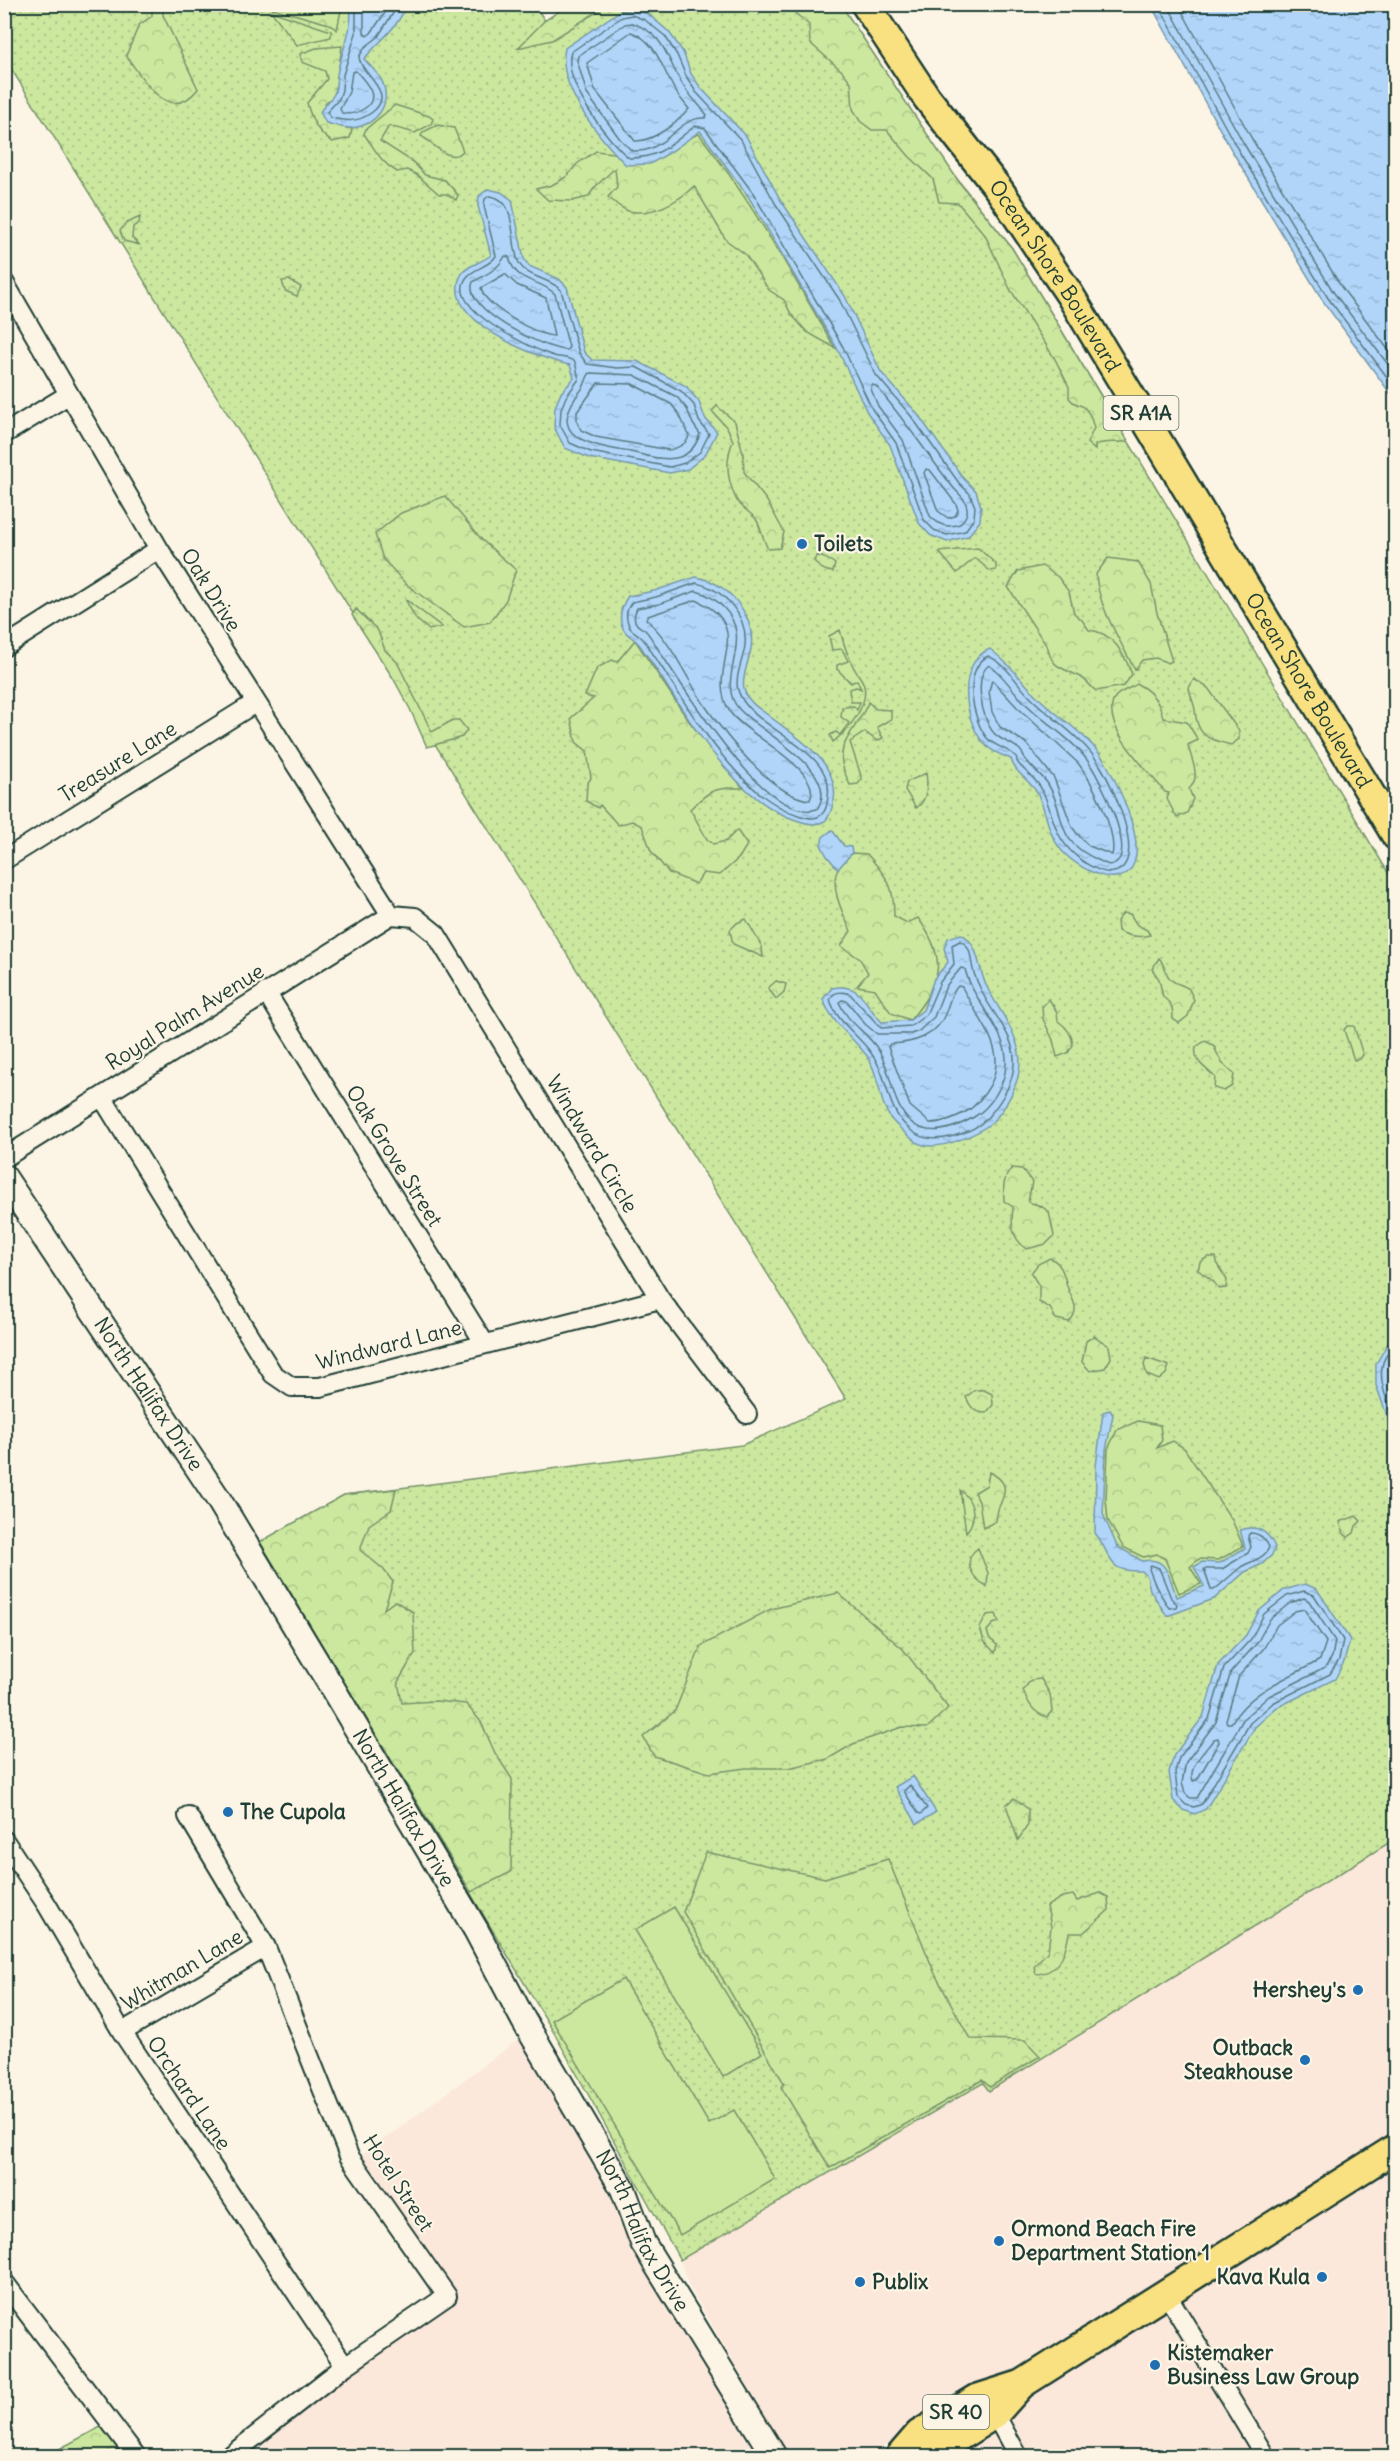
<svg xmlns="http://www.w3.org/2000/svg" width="1400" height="2461" viewBox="0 0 1400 2461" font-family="Delius,sans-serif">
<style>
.built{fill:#fbe8db}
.grass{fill:url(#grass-dots);stroke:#76926a;stroke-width:1.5}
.forest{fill:url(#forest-crowns);stroke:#76926a;stroke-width:1.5}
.garden{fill:#cce89f;stroke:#76926a;stroke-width:1.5}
.water{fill:url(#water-ripples);stroke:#7698aa;stroke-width:1.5}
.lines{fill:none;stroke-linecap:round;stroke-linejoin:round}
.shore{stroke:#597a83;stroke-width:1.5}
.street-casing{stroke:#1f3d34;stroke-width:22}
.secondary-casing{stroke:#1f3d34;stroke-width:28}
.primary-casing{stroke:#1f3d34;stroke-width:32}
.street{stroke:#fcf5e5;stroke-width:18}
.secondary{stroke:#fcf5e5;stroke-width:24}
.primary{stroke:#f9e181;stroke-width:27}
.poi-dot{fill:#1f6fb2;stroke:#fcf5e5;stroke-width:2}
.labels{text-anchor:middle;stroke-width:4.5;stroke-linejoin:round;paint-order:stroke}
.shield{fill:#fcf5e5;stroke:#617469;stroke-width:1.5}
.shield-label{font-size:20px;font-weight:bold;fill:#1f3d34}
.street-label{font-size:21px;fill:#1f3d34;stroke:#fcf5e5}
.poi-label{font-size:21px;font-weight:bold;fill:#1f3d34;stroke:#fcf5e5;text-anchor:start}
</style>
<defs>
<pattern id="grass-dots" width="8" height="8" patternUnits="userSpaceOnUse" patternTransform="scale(1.5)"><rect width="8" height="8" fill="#cce89f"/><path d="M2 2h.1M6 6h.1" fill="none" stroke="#afc88a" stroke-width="1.8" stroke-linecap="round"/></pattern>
<pattern id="forest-crowns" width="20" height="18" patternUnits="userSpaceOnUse" patternTransform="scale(1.5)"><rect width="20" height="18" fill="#cce89f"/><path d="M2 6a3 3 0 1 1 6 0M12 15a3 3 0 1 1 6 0" fill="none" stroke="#afc88a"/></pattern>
<pattern id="water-ripples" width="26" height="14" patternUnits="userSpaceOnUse" patternTransform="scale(1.5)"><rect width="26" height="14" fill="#b0d5f9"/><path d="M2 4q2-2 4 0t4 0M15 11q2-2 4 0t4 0" fill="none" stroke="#97b8d6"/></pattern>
</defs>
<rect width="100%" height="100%" fill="#fcf5e5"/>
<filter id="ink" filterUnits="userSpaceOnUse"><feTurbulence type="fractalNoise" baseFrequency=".0167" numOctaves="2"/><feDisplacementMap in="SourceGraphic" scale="12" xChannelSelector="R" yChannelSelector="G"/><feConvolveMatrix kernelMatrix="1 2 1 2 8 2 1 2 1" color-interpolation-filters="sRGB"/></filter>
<g filter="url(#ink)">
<path class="built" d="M1395 1839V2138L1023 2373 974 2390 869 2456H789L689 2286 680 2260 983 2083 989 2091Z
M523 2036 764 2456H244L344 2378 456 2299 360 2157Z
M1395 2159V2456H1275L1177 2296Z
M1164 2305 1256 2456H1027L1005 2416 1026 2392Z
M993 2426 1009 2456H945Z"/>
<path class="grass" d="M534 4 545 21 570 5H841L954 175 1012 248 1395 884V1839L989 2091 983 2083 680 2260 553 2031 260 1542 344 1495 742 1445 846 1399 5 59V5Z"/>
<path class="forest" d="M570 4 608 5 552 40 518 48 544 21Z
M152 5 163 6V15L198 89C168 126 144 79 126 56L139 25 152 16Z
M269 5H339L341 10 337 30 329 24 272 8Z
M797 5H841L959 182 1012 248 1128 441C1117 444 1106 440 1095 445V450L1087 443 1094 428 1090 415 1084 407 1073 402 1069 398V387L1055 359 1010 289 985 235 958 203 939 202 933 179 909 156 887 130H872L860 121 853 109 851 82 842 71 810 43 809 25 795 13Z
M271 11 331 31V37L297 45Z
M342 46 336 88 334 96 325 103 326 123 352 129 350 138 332 142C317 132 311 119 307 103L327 79 325 71 302 62 300 54 316 48Z
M395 105 429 116 433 119 431 124 415 133 389 126 380 141 413 162 425 175 445 180 458 195 456 200 447 194H439L417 175 407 170 397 172C380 162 375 149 364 134L366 129Z
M438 125 454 128 463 151C449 165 433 142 421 136L423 132Z
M699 134C752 201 792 275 835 348L807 332 791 314 784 300 769 290 745 254 726 240 694 186C678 202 652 216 628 211 621 209 613 201 608 197L617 187 615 168 595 187 588 197 572 201 548 200 536 189 552 185 566 177 577 164 596 151 640 156Z
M140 217 139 223 133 227 132 238 140 245 124 241 120 231 125 224Z
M289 280 301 287 297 296 285 291 282 281Z
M717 406 735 422 743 453 744 472 767 501 784 532 780 548 768 549C763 540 760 525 756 519 750 512 740 507 736 499 727 480 725 460 733 441L728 429 712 411Z
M445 496 482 540 516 570 506 600 490 622 464 627 407 585 383 559 375 534 401 513Z
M978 548 996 564V570L990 571 975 558 957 573 939 552Z
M818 555C823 558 831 560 835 564L833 572C826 572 817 567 814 560Z
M1108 558 1138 562 1151 584 1157 613 1172 661 1168 663 1156 658 1142 660 1135 670C1120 640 1098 607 1096 574Z
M1042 566 1058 577 1069 592 1074 613 1082 620 1089 630C1113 632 1124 654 1132 674L1124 686 1096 691C1091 687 1087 681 1082 678 1065 668 1051 669 1048 648L1008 587 1018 571Z
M405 599 442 627 429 630 416 619Z
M356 609 378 631 385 650 397 662 432 732 453 720H459L467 730 462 737 427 747 410 709 393 678 352 615Z
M840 630C843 642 847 654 853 666 856 673 863 679 864 686 869 706 847 731 833 742L830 735 836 732 840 735 849 723 841 717 842 707 854 706 857 710 860 702H851L849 689 857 687 861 689 857 680 851 683 837 669V665L848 661 842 649 832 650 829 636Z
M635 640 688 720 743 788C714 787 710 790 690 809L707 839 713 844 726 841 737 830 747 845 739 858 720 875 703 873 696 884 669 873 651 851 642 826 632 821 618 825 600 805 598 808 586 801 587 784 591 778 587 751 576 742 571 718 594 698 585 696 597 668 612 660 617 662Z
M1194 679 1208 688 1239 731V739L1231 745C1207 739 1197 736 1195 710 1194 703 1190 695 1189 688Z
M1137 684C1152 691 1160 703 1163 718L1187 722 1198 740 1188 745C1191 760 1202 777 1189 789L1193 799 1187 813 1177 818 1167 799 1169 793 1165 792C1150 772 1096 723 1116 696 1121 691 1131 688 1137 684Z
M868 702 876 709 891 710V719L877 727 883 738 877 741 865 732 850 742 862 779 858 784 850 785C847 778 843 770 842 763 838 741 862 722 868 702Z
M926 773C928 786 927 801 916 808L905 790 907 782Z
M852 853 867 854C887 878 894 883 894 916L907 923 918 918C948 959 942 982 910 1020L891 1013 875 989 857 986 868 973 860 959 841 946 851 931C843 914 829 887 838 868 841 863 848 858 852 853Z
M1123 913 1130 914 1137 925 1147 930 1150 935C1139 938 1128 936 1118 931L1117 921Z
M746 919 762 947 763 957 733 944 730 930 737 923Z
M1159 958C1165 964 1165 975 1171 980 1176 984 1184 985 1189 989L1194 1000 1188 1016 1179 1023 1173 1019C1173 1008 1172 1004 1163 997L1159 979 1152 969Z
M776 981 786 984 784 992 776 999 768 988Z
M1049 999 1057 1012 1058 1021C1067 1027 1072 1034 1073 1045L1068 1053 1057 1057 1053 1040 1043 1019 1042 1007Z
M1347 1026H1354L1363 1055 1360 1059 1354 1060 1344 1030Z
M1205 1041 1213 1045 1222 1063 1234 1074 1232 1086 1224 1091 1214 1088 1215 1077C1205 1067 1193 1062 1196 1047Z
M1012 1168 1022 1169 1032 1182 1028 1202 1041 1206 1049 1212 1054 1236 1046 1244 1027 1249C1011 1238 1011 1225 1013 1207L1004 1201C1003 1187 1003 1178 1012 1168Z
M1208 1257H1216L1218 1266 1227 1280 1226 1288 1219 1289 1213 1281 1198 1270 1200 1262Z
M1050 1258C1062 1263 1064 1275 1067 1286 1071 1299 1082 1308 1069 1322L1056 1319 1050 1308 1039 1302V1286L1031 1273 1038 1264Z
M1094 1336 1109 1346 1111 1358 1105 1368 1090 1371 1082 1362 1086 1341Z
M1146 1358 1169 1366 1166 1374 1159 1380 1147 1375 1144 1365Z
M975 1390H984L992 1394 993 1405 986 1413C975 1413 970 1407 966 1397Z
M1138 1421 1160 1425 1162 1440 1157 1448 1173 1441 1184 1448 1232 1520 1243 1546 1219 1560 1199 1559 1190 1567 1201 1584 1179 1593 1165 1559 1157 1554 1143 1557 1123 1547 1108 1520 1106 1500 1108 1449 1117 1430Z
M989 1472C1008 1481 1007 1490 999 1507 997 1511 997 1517 996 1521L983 1528 979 1501 974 1493 987 1485Z
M396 1489 391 1510 369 1525 360 1550 383 1569 393 1582 384 1609 395 1601 413 1612 415 1653 398 1682 402 1703 436 1701 466 1704 481 1722 495 1753 512 1779 511 1872 471 1892 260 1542 344 1495Z
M960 1490C974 1501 978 1519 966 1532Z
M1356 1516 1361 1521 1356 1526 1354 1533 1348 1537 1344 1534 1340 1522Z
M978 1548 988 1573 987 1586C972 1579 961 1560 978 1548Z
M838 1593 903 1649 948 1708 927 1728 902 1727 853 1744 828 1759 788 1768H746L709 1773 654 1756 643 1737 675 1711 701 1646 771 1609Z
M996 1614 999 1622 993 1624 987 1631 989 1638 997 1645 995 1653 984 1641 980 1628 987 1615Z
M1041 1679 1050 1694 1052 1711 1047 1717C1033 1713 1028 1703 1023 1690L1031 1680Z
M1014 1798 1028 1809V1825L1018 1840 1006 1805Z
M706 1852 825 1878 888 1859 935 1974 970 2039 1025 2040 1040 2056 990 2087 982 2080 830 2168 781 2087 784 2083 683 1912Z
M1100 1893 1108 1897 1109 1910 1083 1933H1069C1066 1952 1059 1974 1036 1974L1034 1966 1048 1951 1051 1927 1047 1906 1062 1897 1073 1895 1077 1901Z
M110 2422 136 2456H46Z"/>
<path class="garden" d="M674 1907 762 2053 723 2077 635 1930Z
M623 1979 709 2124 734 2110 775 2179 680 2235 552 2020Z"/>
<path class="water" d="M350 5H406C400 26 377 43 364 59 370 66 378 73 382 81 392 104 378 124 353 128 345 129 334 125 326 123L320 112C324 105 331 100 334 94 337 87 336 81 337 75 341 50 354 31 350 5Z
M1151 5H1395V400L1323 301 1232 151Z
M633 9 648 14 669 32 683 52 691 74 701 88 746 136 780 199 845 296 881 372 916 412 964 479 976 491 981 507 980 521 968 536 947 542 930 535 919 523 890 445 867 412 838 350 748 196 700 131 669 153 650 164 626 165C600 138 556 88 565 48L620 11Z
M488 189 501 192 512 200 524 259 529 266 559 279 567 287 584 352 592 360 637 361 686 386 699 402 705 418 717 432 705 455 688 469 670 473 589 458 565 448 554 427 555 407 561 393 574 378 570 365C539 359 438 320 461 275 465 266 483 262 491 255L478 206 479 196Z
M696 577C728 583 756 614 751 649 749 660 741 678 744 689 747 701 758 708 768 715 794 736 840 761 834 800 832 807 831 816 825 821 816 826 807 824 799 821 732 802 685 711 648 657 644 652 641 646 637 642 631 636 625 635 622 626 618 615 622 605 628 596L654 591Z
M990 649C1007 662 1018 675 1032 691 1055 717 1089 733 1107 765 1119 787 1139 830 1136 855 1130 897 1080 870 1064 853 1046 835 1048 811 1036 791 1029 780 1014 772 1011 759 1001 755 990 751 983 742 963 720 957 661 990 649Z
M832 830 844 846 851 847 852 853 838 869 827 856 821 845 823 837Z
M961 934C979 943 978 968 986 985 998 1010 1020 1034 1020 1063 1020 1082 1005 1111 991 1123 977 1135 941 1150 923 1145 916 1143 909 1137 904 1132 900 1128 895 1124 891 1119 878 1101 880 1075 867 1056 852 1036 832 1024 823 999L832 988C861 982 864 1004 882 1022L910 1020 923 1010 934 979 948 962 944 948 948 938Z
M1395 1340H1396L1395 1430 1391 1427 1376 1385V1364L1388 1343Z
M1110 1410 1113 1415 1106 1450 1103 1514 1117 1546 1142 1561C1169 1556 1168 1577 1177 1597L1204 1586 1194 1567 1202 1562 1220 1563 1245 1548 1240 1530C1257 1524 1268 1531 1275 1547L1272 1555 1262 1564 1245 1572 1214 1599 1167 1616 1150 1590 1147 1576 1142 1571C1104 1572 1114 1557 1095 1533L1096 1466 1103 1412Z
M1305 1584 1317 1589 1350 1640 1344 1662 1335 1679 1276 1708 1255 1727 1206 1809 1195 1814 1183 1810 1173 1800 1169 1772 1174 1755 1203 1717 1218 1665 1246 1635 1259 1611 1284 1590Z
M913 1776 936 1812 917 1824 895 1787Z"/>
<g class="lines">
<path class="shore" d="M356 4V33L343 75 342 90 339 99 327 112 331 118C346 121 357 123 371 113 399 93 360 75 359 57L365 47 377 38 399 4
M364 4V33L367 36 371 33 391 4
M1158 4 1237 148 1328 298 1396 389
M1167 4 1244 144 1334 293 1396 375
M1178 4 1252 139 1342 288 1396 360
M632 15 645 20 665 36 677 55 686 76 696 92 741 140 775 203 839 299 876 375 911 416 959 483 970 494 975 507 974 518 965 531 947 535 934 530 924 520 896 443 872 409 843 347 753 193 705 128 695 126C671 144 661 158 629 158 607 140 562 82 571 52L622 17Z
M632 23C665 34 666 57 681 82 688 95 699 104 707 115L705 118C682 116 668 145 646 150 642 151 636 151 632 151L620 139 587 94 577 60 578 56 625 24Z
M631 32C655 40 661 65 672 85 676 94 683 101 689 109 678 122 653 142 635 141L595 90 587 63Z
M356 71C365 81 381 97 365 108 358 113 351 115 342 113L340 109 349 92 352 72Z
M489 196C519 198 509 243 519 263 527 278 550 278 561 290L579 353 587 364 617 368 636 367 681 391 694 405 699 421 709 434 700 452 685 463 670 467 591 452 570 443 560 425 561 409 566 397 579 379 575 362C569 357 561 358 554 356 533 349 442 308 467 277 474 268 489 267 496 256L484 206 485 199Z
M505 256 509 257C516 285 538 277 555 294L569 347 567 350C545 350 461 309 473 282 486 274 498 270 505 256Z
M505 274 517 285 546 298 554 336C537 336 483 305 481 288Z
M590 373 634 375 677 397 687 409 693 424 700 434C697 444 690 453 680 457 665 462 645 455 630 452 591 445 542 438 582 389 586 384 586 377 590 373Z
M598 383 632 384 671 404 679 414 689 435C688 444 677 448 669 450L596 437 581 430 577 422V412Z
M872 385 876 386C903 418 926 452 952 486 957 493 966 498 967 508 968 515 964 519 960 524 947 528 940 526 930 516L903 440 878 406 871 389Z
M926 469 930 470 956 504 958 510 955 516 948 518 938 511 924 473Z
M696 583C724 589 748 616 745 645 744 658 734 677 738 690 749 730 836 747 828 797 827 803 827 810 822 814 816 820 808 818 801 816 736 797 689 707 653 654 649 648 645 640 640 636 634 631 630 631 628 623 625 615 627 608 632 602L656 597Z
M696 591C705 593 717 600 723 607 757 641 713 679 739 709 759 732 843 771 817 809 766 826 682 684 658 649 654 643 650 635 645 630 641 627 637 627 635 621 633 616 635 613 637 608L659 604Z
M696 600C759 628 703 670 730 712 745 735 824 769 810 800 773 797 726 736 706 707 686 678 672 642 646 619L648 616Z
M988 656C1007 664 1016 683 1030 697 1053 720 1084 738 1101 767 1112 785 1149 863 1114 872 1102 875 1082 862 1074 854 1052 834 1054 814 1042 790 1037 779 1025 772 1018 763 1014 757 1020 760 1014 755 1007 748 995 747 987 738 972 720 962 669 988 656Z
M989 665C1004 675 1011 689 1023 701 1043 722 1070 737 1087 760 1098 774 1137 852 1115 863 1109 867 1104 863 1098 860 1052 839 1068 818 1048 784 1041 774 1030 767 1024 757 1021 752 1024 754 1019 749 1011 742 1000 741 993 732 982 719 973 676 989 665Z
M992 680 1017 707 1078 763C1092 781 1118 833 1112 855L1089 846 1080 837 1072 827 1054 778 1026 743 1000 727 992 712 989 691Z
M960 941C973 946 970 962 974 973 976 980 980 987 983 994 994 1016 1016 1037 1014 1064 1013 1084 1001 1102 988 1117 973 1134 933 1147 913 1132 883 1109 891 1079 871 1053 858 1034 836 1022 830 999 834 991 843 991 850 994L881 1028 911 1026 926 1015 940 982 954 964 952 945Z
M961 968 965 969C972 1001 1009 1032 1006 1065 1005 1084 991 1107 974 1117 942 1136 911 1139 896 1099 890 1083 888 1066 879 1051 869 1033 847 1023 839 1002L842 1000 847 1001 865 1024 877 1034H911L919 1031 934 1017 946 986Z
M958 986 962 987C979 1022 1014 1054 985 1093 980 1100 976 1105 969 1110 957 1117 944 1123 930 1123L910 1106 888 1047 890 1044C914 1043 937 1037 946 1012 949 1003 951 993 958 986Z
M1396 1347C1369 1362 1386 1401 1396 1422
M1250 1533C1259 1533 1265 1538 1269 1547 1265 1559 1251 1561 1241 1567 1232 1574 1223 1583 1214 1590H1211L1204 1569H1222L1248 1553 1251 1547 1248 1536Z
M1151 1565 1159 1568 1171 1598 1177 1604 1176 1607 1169 1608 1156 1587 1149 1569Z
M1304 1591 1314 1595 1343 1640 1339 1660 1330 1674 1273 1703 1250 1723 1202 1804 1194 1807 1186 1805 1178 1797 1175 1772 1179 1758 1209 1719 1224 1668 1251 1639 1264 1614 1287 1596Z
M1304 1598 1309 1601 1335 1641 1332 1657 1325 1668 1269 1696 1244 1718 1197 1798H1190L1185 1793 1182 1783 1186 1762 1216 1722 1231 1672 1257 1643 1270 1619 1290 1603Z
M1304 1609 1326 1642 1320 1660C1287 1679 1252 1689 1231 1723H1227L1226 1720 1239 1676 1264 1648 1277 1625 1295 1611Z
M1214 1739 1218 1738 1219 1742 1197 1780 1193 1781C1187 1767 1206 1750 1214 1739Z
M910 1785 927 1808 921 1814 918 1813 904 1791Z"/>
<g class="street-casing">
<path id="street" d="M4 282 159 549 391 915
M4 434 68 395
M4 647 159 549
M4 860 255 703
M391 915 415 917 436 934 660 1299 747 1414
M266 992 485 1344
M102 1097 273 1374 292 1387H320L660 1299
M4 1158 391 915
M188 1816 266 1947 349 2156 447 2296 345 2366 230 2456
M4 1840 47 1905 122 2032 345 2366
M122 2032 266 1947
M4 2282 136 2456
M1166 2293 1265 2456
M995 2414 1018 2456"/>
</g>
<g class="secondary-casing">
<g id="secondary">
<path id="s1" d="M4 1177 217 1497 333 1689 476 1930 524 2021 623 2189 643 2243 774 2456"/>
</g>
</g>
<g class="primary-casing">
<g id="primary">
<path id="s2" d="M865 4 927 98 1000 191 1070 295 1396 836"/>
<path d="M900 2456 919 2434 978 2398 1022 2384 1396 2148"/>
<path d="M924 2456 932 2454 995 2414 1021 2385"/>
</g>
</g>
<use href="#street" class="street"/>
<use href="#secondary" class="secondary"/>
<use href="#primary" class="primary"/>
</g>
</g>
<g class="poi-dot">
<circle cx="802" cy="544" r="6"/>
<circle cx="228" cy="1812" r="6"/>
<circle cx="1358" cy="1990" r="6"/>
<circle cx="1305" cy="2060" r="6"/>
<circle cx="999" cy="2241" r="6"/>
<circle cx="1322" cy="2277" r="6"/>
<circle cx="860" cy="2282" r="6"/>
<circle cx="1155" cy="2365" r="6"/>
</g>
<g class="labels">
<g class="shield">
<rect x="1103.5" y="396" width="75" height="34" rx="4.5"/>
<rect x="923" y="2395" width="66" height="34" rx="4.5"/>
</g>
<g class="shield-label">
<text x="1141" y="420">SR A1A</text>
<text x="956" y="2419">SR 40</text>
</g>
<g class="street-label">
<text dy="7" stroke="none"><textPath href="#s2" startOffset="332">Ocean Shore Boulevard</textPath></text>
<text transform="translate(211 590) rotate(58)" y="7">Oak Drive</text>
<text dy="7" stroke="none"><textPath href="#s2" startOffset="818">Ocean Shore Boulevard</textPath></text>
<text transform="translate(118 762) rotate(-32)" y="7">Treasure Lane</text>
<text transform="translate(185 1017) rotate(-32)" y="7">Royal Palm Avenue</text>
<text transform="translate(592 1144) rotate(59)" y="7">Windward Circle</text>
<text transform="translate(394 1156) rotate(58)" y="7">Oak Grove Street</text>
<text transform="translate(389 1345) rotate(-14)" y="7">Windward Lane</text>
<text dy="7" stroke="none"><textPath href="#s1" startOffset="261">North Halifax Drive</textPath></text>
<text dy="7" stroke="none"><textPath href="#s1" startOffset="747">North Halifax Drive</textPath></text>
<text transform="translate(182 1970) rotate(-31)" y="7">Whitman Lane</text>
<text transform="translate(189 2093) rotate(56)" y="7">Orchard Lane</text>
<text transform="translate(398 2183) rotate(57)" y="7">Hotel Street</text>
<text dy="7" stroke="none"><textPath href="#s1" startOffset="1233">North Halifax Drive</textPath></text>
</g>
<g class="poi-label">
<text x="814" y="551">Toilets</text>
<text x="240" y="1819">The Cupola</text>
<text x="1346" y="1997" text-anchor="end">Hershey's</text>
<text x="1293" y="2055" text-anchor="end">Outback<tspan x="1293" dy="24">Steakhouse</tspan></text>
<text x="1011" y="2236">Ormond Beach Fire<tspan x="1011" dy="24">Department Station 1</tspan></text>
<text x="1310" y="2284" text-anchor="end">Kava Kula</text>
<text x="872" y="2289">Publix</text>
<text x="1167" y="2360">Kistemaker<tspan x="1167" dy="24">Business Law Group</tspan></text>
</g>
</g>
<rect width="1400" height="2461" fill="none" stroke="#fcf5e5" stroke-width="24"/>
<rect x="12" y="12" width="1376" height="2437" fill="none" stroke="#1f3d34" stroke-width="2" filter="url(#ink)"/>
</svg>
